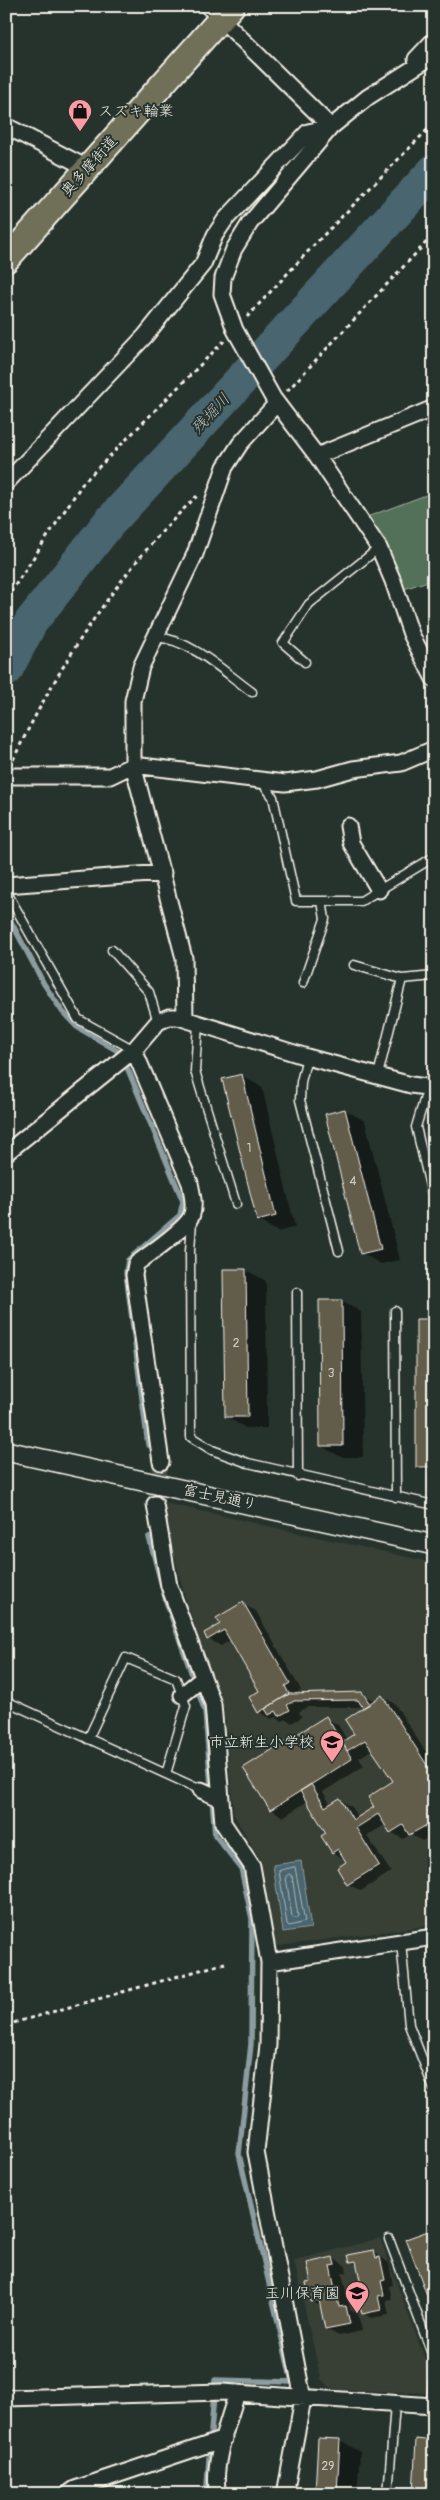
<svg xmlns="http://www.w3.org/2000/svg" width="440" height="2500" viewBox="0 0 440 2500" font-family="Pangolin,'Klee One',sans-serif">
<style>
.built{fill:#384036}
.green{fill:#527058;stroke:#a3b0a0}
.water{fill:#49656f;stroke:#8d9d9f}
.shadow{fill:#0007;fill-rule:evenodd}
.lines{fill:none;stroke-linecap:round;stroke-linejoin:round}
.shore{stroke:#b0b9b8;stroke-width:1}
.stream{stroke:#8d9d9f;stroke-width:5.5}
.river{stroke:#49656f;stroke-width:34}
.building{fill:#625d4b;stroke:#f4f1e8}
.minor-tunnel{stroke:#455049;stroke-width:15;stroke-dasharray:15 8;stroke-linecap:butt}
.service-casing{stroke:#f4f1e8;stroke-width:11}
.minor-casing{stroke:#f4f1e8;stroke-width:19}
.tertiary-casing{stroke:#f4f1e8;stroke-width:22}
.primary-casing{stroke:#f4f1e8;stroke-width:28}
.path{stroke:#f4f1e8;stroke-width:3;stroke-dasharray:4 4;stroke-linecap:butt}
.service{stroke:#26332d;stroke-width:8}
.minor{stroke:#26332d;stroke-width:15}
.tertiary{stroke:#26332d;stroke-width:19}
.primary{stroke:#706f59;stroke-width:24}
.labels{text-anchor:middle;stroke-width:4;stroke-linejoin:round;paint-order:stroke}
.number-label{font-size:12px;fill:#d0ccc1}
.poi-label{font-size:15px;fill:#f4f1e8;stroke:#26332d;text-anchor:end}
.street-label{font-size:15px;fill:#f4f1e8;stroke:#26332d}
.water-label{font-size:16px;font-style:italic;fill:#b0b9b8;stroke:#26332d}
</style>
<rect width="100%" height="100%" fill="#26332d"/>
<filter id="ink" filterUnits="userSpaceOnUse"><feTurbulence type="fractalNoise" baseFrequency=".02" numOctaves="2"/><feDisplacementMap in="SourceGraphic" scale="10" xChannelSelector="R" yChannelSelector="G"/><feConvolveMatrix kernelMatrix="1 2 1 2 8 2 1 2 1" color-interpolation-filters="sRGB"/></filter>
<g filter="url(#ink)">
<path class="built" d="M164 1503 434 1563V1925L279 1946 273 1943 262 1863 234 1815 224 1711 187 1603 162 1511Z
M380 2238 428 2367 426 2393 332 2389 321 2379 294 2261Z"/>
<path class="green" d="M434 492V579L404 589 384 543 367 517Z"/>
<path class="water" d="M301 1861 311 1928 283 1932 273 1865Z"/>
<path class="shadow" d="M242 1076 262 1087 295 1227 278 1232 258 1220Z
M345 1110 365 1121 400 1260 381 1264 362 1253 327 1115Z
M224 1270H246L266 1281 267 1428H246L226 1417Z
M341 1301 361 1312 363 1457H341L321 1446Z
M434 1320V1476L417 1466Z
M243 1604 256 1611 301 1690 296 1693 298 1695 362 1694 375 1701 383 1697 395 1704 434 1765V1834L422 1841 411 1834 403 1839 391 1832 386 1824 367 1836 391 1872 361 1891 348 1884V1862L333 1852 328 1833 308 1801 283 1817 271 1809 326 1718 338 1725 347 1740 355 1734 367 1707H307L299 1712 302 1717 292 1723 286 1719 282 1721 275 1717 272 1719 259 1712 261 1692 231 1640 221 1646 208 1639ZM373 1749 395 1781 376 1807 359 1818 352 1807 340 1799 331 1805 323 1792 364 1766 359 1758Z
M428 2232 434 2236V2311Z
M373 2251 389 2263 393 2285 389 2286 392 2299 386 2300 389 2315 371 2318 363 2313 365 2300 358 2265 351 2261Z
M333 2258 346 2266 347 2272 342 2273 350 2310 358 2314 362 2331 339 2336 326 2329 322 2307 311 2301 312 2283Z
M340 2440 360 2452 357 2494H317Z"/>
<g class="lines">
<path class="shore" d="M295 1867 305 1922 289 1926 287 1924 279 1871Z
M289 1874 292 1876 298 1916 295 1919 292 1917 286 1877Z"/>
<path class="stream" d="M430 175 434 201
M6 912 44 984 62 1011 77 1027 121 1053 183 1201 180 1215 128 1260 126 1272 148 1445
M149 1537 166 1601 205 1711 215 1835 241 1868 252 1919 251 2044 239 2154 292 2382 215 2380 207 2486 209 2494"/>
<path class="river" d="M6 670 31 622 108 524 434 171"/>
</g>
<path class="building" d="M242 1074 276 1216 257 1221 222 1079Z
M345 1109 381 1249 360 1254 325 1114Z
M223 1269H246L248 1417H225Z
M319 1300H342L343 1446H320Z
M416 1319H434V1467H416Z
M243 1602 290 1683 285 1686 289 1694 258 1713 249 1697 259 1691 224 1630 207 1640 204 1633 220 1624 216 1618Z
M362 1692 370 1704 363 1708 358 1700 294 1701 287 1705 290 1710 279 1716 276 1711 269 1715 265 1709 289 1694Z
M382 1695 434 1776V1821L409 1835 403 1825 390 1833 378 1814 356 1828 379 1865 347 1885 337 1868 346 1862 338 1849 332 1853 321 1836 326 1833 300 1791 311 1784 325 1807 340 1798 353 1820 374 1807 368 1797 393 1781 365 1740 347 1751 342 1742 354 1734 345 1720Z
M326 1716 352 1759 270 1810 243 1768Z
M428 2231 434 2247V2314L406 2239Z
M374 2250 376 2258 380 2257 385 2280 381 2281 384 2295 378 2296 381 2310 362 2314 359 2301 364 2299 356 2261 350 2262 348 2255Z
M333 2257 335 2265 330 2266 339 2307 346 2306 350 2324 325 2329 319 2300 310 2302 306 2283 311 2282 307 2263Z
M318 2438 340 2439 337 2494H315Z
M416 2439 434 2441V2494H413Z"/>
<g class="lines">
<path class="minor-tunnel" d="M155 1504 161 1462"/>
<g class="service-casing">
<path id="service" d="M156 637C192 640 224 672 252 692
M305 662 283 643 309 604 379 548
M262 782 273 797 296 901H361L434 857
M6 891 78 1019 134 1050
M112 950 149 992 158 1022
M354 965 402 979 378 1075
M402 979 434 976
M303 983 325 919 322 901
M198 1023 195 1071 236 1204
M307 1057 301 1082 300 1100 339 1251
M428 1087 416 1127 434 1203
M192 1221 190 1251 191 1437 212 1450 248 1463 434 1505
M297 1292 298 1476
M395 1311 396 1497
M6 1701 201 1790
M88 1739 126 1658 176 1679 186 1706 166 1774
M401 1942 409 2025 434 2089
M389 2239 434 2359
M431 2406 434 2371
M388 2494 395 2404"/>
</g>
<g class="minor-casing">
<path id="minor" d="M208 6 331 127
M434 55 368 97 331 127 250 223 234 249 223 278 222 294 235 330 273 398 317 456 434 408
M416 59 434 40
M6 126 87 168
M317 456 379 548 393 581 411 634 434 679
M6 483 145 336 203 264 215 235 225 220 308 132 331 127
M6 776H110L133 765 285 783 317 779 353 769 401 763 434 749
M348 826 351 843 379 890
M6 885 163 873
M185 1019 184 958 133 765V701L141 667 195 554 225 467 240 444 277 403
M134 1050 190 1183C192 1193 195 1204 192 1214 189 1227 148 1255 136 1264L134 1275 161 1462
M6 1153 134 1050 158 1022 169 1017H178L307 1057 411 1085 434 1088
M155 1504 169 1586 213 1704 223 1823 252 1866 269 1962 268 2045 256 2152 303 2399 285 2494
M182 1695 203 1678
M201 1790 221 1799
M269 1962 434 1937
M6 2398 222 2392 434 2406
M68 2494 75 2489 224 2439
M218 2494C211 2466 229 2420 237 2393"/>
</g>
<g class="tertiary-casing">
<path id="tertiary" d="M6 1451 434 1545"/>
</g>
<g class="primary-casing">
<path id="primary" d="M6 260 232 6"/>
</g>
<path class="path" d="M247 317 314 245 434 123
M287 391 434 234
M6 599 83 483 224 341
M13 760C58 666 121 568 197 496
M6 2025 225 1963"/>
<use href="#service" class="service"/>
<use href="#minor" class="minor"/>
<use href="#tertiary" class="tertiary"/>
<use href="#primary" class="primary"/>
</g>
</g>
<defs>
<g id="shop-pin" transform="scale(1.25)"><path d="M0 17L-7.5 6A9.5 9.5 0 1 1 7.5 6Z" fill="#ff9aa2" stroke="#26332d"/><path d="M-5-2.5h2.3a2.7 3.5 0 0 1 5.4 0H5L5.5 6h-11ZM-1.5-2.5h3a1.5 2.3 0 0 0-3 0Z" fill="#111"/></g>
<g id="school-pin" transform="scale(1.25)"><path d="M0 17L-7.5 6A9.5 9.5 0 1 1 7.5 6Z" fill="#ff9aa2" stroke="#26332d"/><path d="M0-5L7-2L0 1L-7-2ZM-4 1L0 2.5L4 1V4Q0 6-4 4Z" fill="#111"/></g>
</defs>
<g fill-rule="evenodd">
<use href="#shop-pin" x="80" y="111"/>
<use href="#school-pin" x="332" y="1742"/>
<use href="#school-pin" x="357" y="2293"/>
</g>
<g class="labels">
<g class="number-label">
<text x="249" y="1152">1</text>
<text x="353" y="1185">4</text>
<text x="236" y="1347">2</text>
<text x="331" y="1377">3</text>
<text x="328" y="2470">29</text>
</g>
<g class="poi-label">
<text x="98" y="116" text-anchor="start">スズキ輪業</text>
<text x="314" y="1747">市立新生小学校</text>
<text x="340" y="2298">玉川保育園</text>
</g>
<g class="street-label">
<text transform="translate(89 166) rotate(-48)" y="5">奥多摩街道</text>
<text transform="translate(220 1497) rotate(12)" y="5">富士見通り</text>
</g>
<g class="water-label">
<text transform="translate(210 413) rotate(-47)" y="6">残堀川</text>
</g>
</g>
<rect width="440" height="2500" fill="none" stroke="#26332d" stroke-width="25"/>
<rect x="12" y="12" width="415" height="2475" fill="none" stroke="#f4f1e8" stroke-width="2" filter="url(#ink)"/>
</svg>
